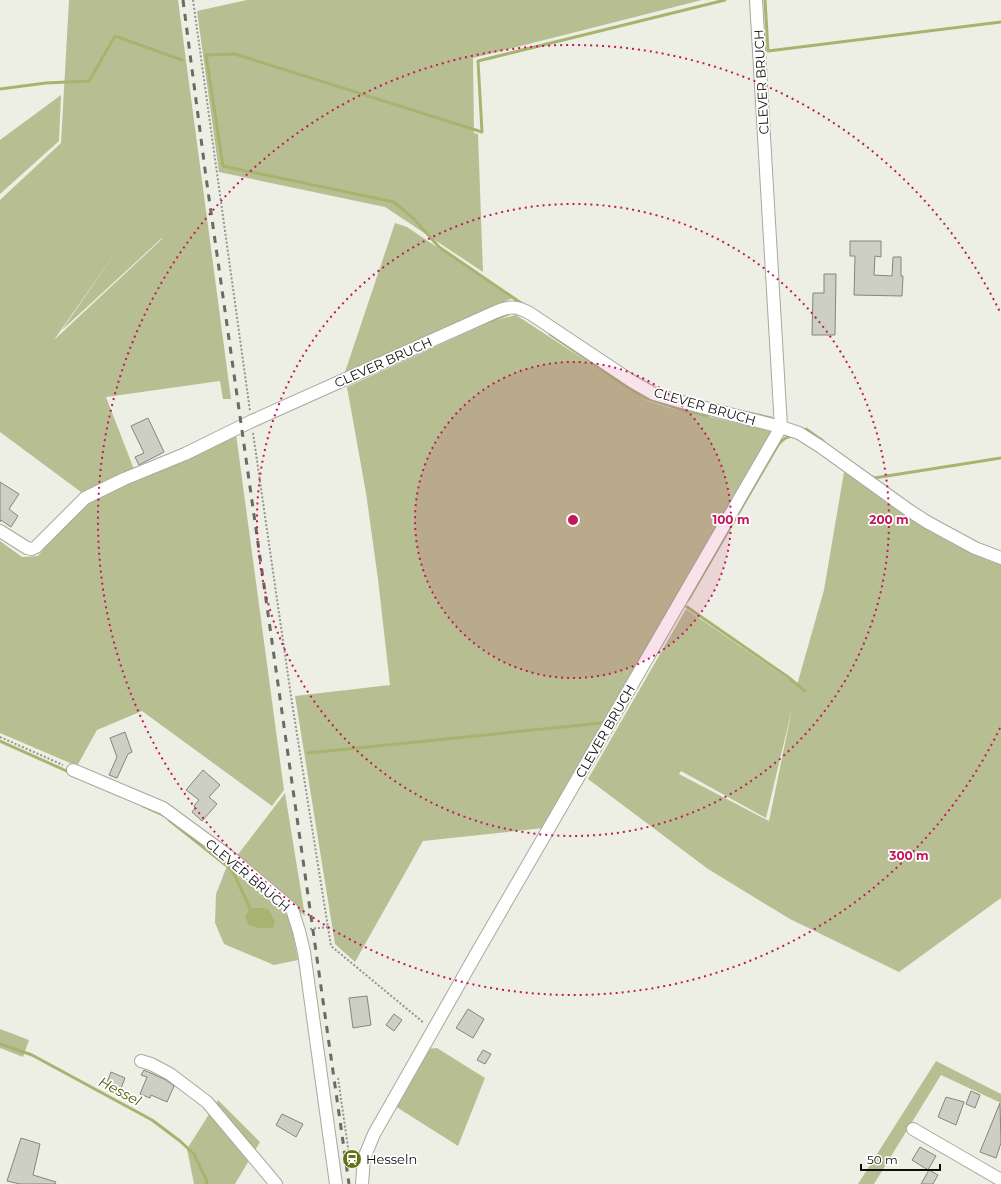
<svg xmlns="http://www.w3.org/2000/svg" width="1001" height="1184" viewBox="0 0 1001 1184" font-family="Montserrat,sans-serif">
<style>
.green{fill:#b7bf92;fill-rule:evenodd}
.water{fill:#a8b36f}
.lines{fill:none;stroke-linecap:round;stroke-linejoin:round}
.stream{stroke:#a8b36f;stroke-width:3}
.building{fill:#cdcfc5;stroke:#84857c}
.minor-casing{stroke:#a7a9a0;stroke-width:14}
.path{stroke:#93948d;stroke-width:2;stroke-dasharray:2 2;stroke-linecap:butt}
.minor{stroke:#fff;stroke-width:12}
.rail{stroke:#6b6b66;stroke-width:3;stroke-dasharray:7 7;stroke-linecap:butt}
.ring{fill:none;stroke:#c2185b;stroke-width:2;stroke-dasharray:2 4}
.labels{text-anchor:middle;stroke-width:3.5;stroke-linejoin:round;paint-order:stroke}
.street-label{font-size:13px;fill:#0e0e0b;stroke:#fff}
.poi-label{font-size:13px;fill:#0e0e0b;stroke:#fff;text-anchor:start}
.water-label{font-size:14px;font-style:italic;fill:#505909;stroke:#fff}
.centre{fill:#c2185b;stroke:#fff;stroke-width:2}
.ring-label{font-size:12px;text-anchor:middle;font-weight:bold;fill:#c2185b;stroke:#fff;stroke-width:3.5;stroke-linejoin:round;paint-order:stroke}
</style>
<rect width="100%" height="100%" fill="#edefe5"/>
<path class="green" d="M69 0H178L231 399H223L220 381 106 397 135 472 85 495 0 432V200L61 143ZM162 238V239L54 340 118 249 62 330Z
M247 0H702L473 58 474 133 478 134 483 272 385 207 219 172 197 11Z
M61 95 59 141 0 194V140Z
M395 223 407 227 513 298 344 375Z
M516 315 646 400 670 408 773 431 544 828 423 841 355 962 335 944 295 696 390 685 378 579 366 493 347 387 492 321Z
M236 434 284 790 272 806 142 711 97 730 77 766 0 733V541L22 557 38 556 55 535 87 500Z
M844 472C893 506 944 546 1001 565V898L899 972 790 919 708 869 588 779 686 609 797 685 824 590ZM792 709 769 821 679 774 668 791 681 771 766 818Z
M285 793 305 916 236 857Z
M227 866 290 917 298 960 274 965 224 944 215 923 216 894Z
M0 1029 29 1040 23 1057 0 1048Z
M437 1048 485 1078 458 1146 395 1106 427 1049Z
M936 1061 1001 1094V1103L941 1075 874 1184H858Z
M218 1100 260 1142 235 1184H194L187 1149Z"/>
<path class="water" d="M250 908H262L268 909 275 921 273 928H259L249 925 245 917Z"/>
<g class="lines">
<path class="stream" d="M765 0 768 51 1001 22
M0 89 46 83 89 81 115 36 182 60
M524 305 439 247 413 218 394 202 223 166 206 55 235 54 482 132 478 61 725 0
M487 322 508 314
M550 334 626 386 646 398 683 410 708 416
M749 413 771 418
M806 429 823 441
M873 477 874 478 1001 458
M688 600 778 445C782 440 787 435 794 437
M687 607 788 677 805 691
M0 741 71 773
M308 753 602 723
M143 806 165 816
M169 820 232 870 250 908
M0 1044 32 1055 152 1120 180 1141 194 1154 206 1179 207 1184"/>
</g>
<path class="building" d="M850 241H881V257L875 256 874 275 892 276 893 257H901V276H903L902 296 854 295 855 256H850Z
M824 274H836L835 335H812L813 293H824Z
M148 418 164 452 139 465 135 457 144 453 131 426Z
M0 482 19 494 9 509 18 516 11 527 1 520 0 522Z
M125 732 132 752 128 754 117 778 109 775 117 757 110 738Z
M203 770 220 785 209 797 217 804 202 821 192 812 195 808 194 806 199 800 186 790Z
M367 996 371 1025 353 1028 349 998Z
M468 1009 484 1019 473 1038 456 1028Z
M394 1014 402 1020 394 1031 386 1025Z
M483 1050 491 1054 485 1064 477 1060Z
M144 1070 166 1080 174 1086 167 1102 151 1095 150 1098 140 1094 147 1077 141 1075Z
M111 1072 125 1078 120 1091 106 1085Z
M971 1091 980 1095 975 1108 966 1104Z
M946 1097 964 1102 956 1125 938 1117Z
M1000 1103 1001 1143 996 1158 980 1152Z
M282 1114 303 1124 296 1137 276 1125Z
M21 1138 40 1144 33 1175 56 1182 55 1184H20L7 1181Z
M920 1147 936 1156 928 1170 912 1160Z
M929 1170 938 1175 933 1184H921Z"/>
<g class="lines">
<g class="minor-casing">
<path id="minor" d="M0 531 27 548 32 549 36 547 85 498 124 479 185 454 252 421 493 313C509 306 516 305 531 314L633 382 654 394 678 401 781 427 799 433 821 447 910 511 927 522 975 548 1001 558
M73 770 163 808 234 860 292 909 299 931 304 952 336 1184
M141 1061 151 1064 170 1074 207 1102 276 1184
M913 1129 1001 1180
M362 1184 364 1158 374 1134 479 949 781 427 756 0"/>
</g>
<path class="path" d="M193 0 250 411
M253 433 292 703 331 946 424 1023
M0 737 63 765
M310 929 328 927
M338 1078 351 1168"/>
<use href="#minor" class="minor"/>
<path class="rail" d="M183 0 206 177 349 1184"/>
</g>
<circle cx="573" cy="520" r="158" fill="#c2185b" fill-opacity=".12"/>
<g class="ring">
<circle cx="573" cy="520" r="158"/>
<circle cx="573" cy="520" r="316"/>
<path d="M1000 728A475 475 0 1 1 1000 312"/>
</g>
<defs>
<g id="station-disc" transform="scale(1)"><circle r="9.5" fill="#667019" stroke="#fff"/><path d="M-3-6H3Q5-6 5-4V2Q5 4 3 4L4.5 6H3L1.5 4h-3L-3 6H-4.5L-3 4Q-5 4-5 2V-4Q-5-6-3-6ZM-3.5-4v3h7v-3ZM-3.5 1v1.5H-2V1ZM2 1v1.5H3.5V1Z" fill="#fff"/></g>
</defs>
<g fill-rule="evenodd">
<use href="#station-disc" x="352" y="1159"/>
</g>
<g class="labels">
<g class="street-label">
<text transform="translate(761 82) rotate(-93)" y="5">CLEVER BRUCH</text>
<text transform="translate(383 362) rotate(-24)" y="5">CLEVER BRUCH</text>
<text transform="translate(705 406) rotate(16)" y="5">CLEVER BRUCH</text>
<text transform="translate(605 731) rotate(-60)" y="5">CLEVER BRUCH</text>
<text transform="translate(248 875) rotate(40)" y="5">CLEVER BRUCH</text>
</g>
<g class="poi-label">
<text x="366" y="1164">Hesseln</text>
</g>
<g class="water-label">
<text transform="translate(120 1091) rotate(28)" y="5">Hessel</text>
</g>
</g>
<circle cx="573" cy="520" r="6" class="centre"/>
<g class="ring-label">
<text x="731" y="524">100 m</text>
<text x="889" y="524">200 m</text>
<text x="909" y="860">300 m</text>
</g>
<path d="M861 1164v6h79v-6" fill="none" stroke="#0e0e0b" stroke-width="2"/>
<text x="867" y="1164" font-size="12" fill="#0e0e0b" stroke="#ffffff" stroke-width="3" paint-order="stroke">50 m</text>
</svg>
